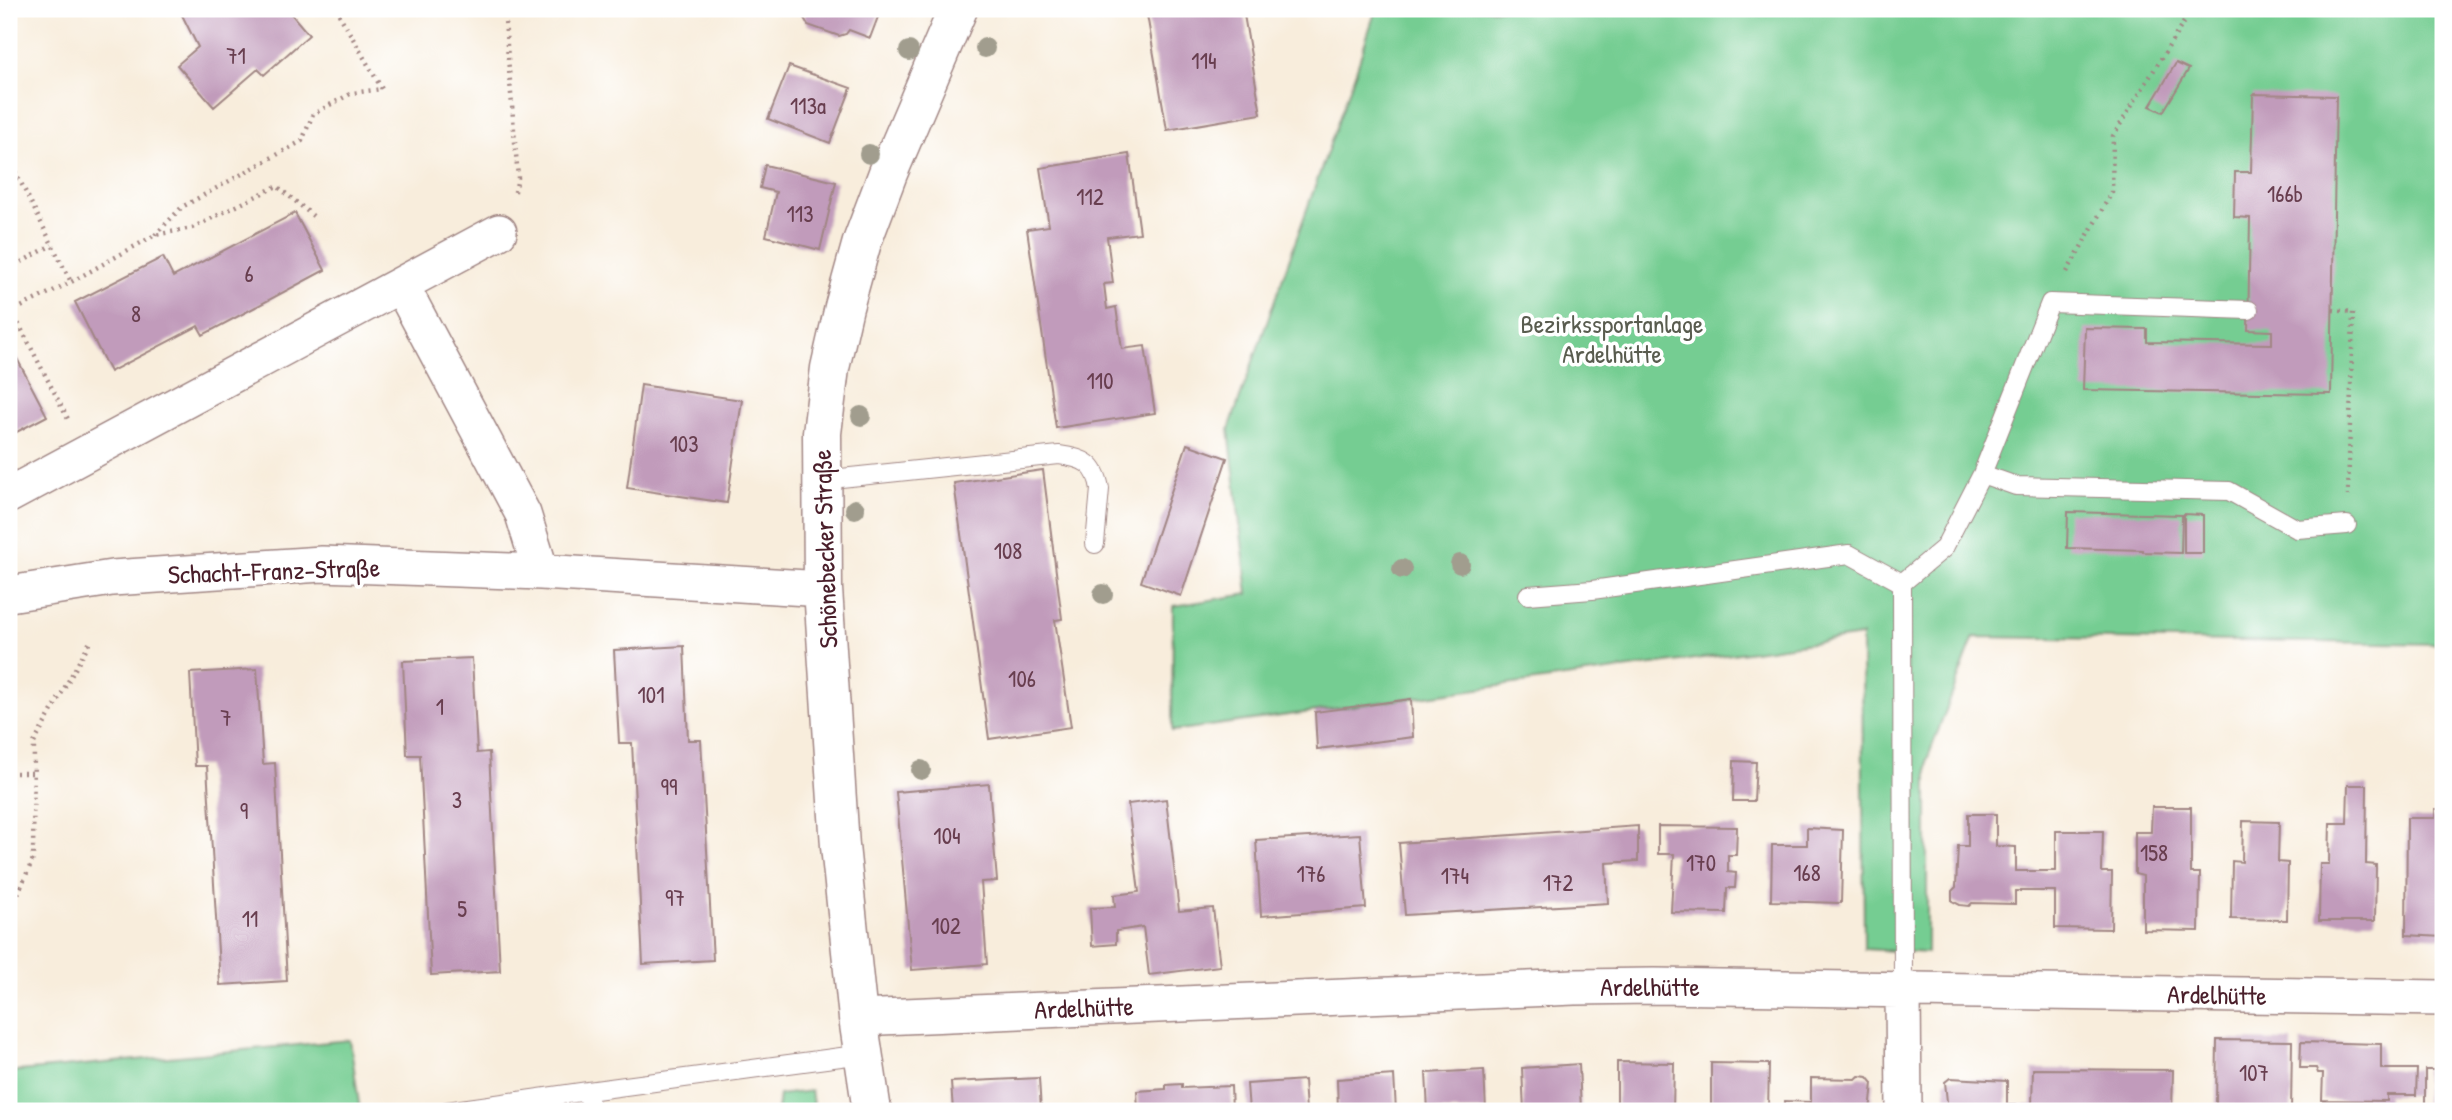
<svg xmlns="http://www.w3.org/2000/svg" width="2452" height="1120" viewBox="0 0 2452 1120" font-family="'Patrick Hand',sans-serif">
<style>
.green{fill:#75cd92;stroke:#60765e;stroke-width:2}
.building{fill:#c19bbb}
.lines{fill:none;stroke-linecap:round;stroke-linejoin:round}
.lane-casing{stroke:#a18684;stroke-width:20}
.street-casing{stroke:#a18684;stroke-width:38}
.secondary-casing{stroke:#a18684;stroke-width:41}
.path{stroke:#a18684;stroke-width:4.5;stroke-dasharray:2 5;stroke-linecap:butt}
.lane{stroke:#fff;stroke-width:18}
.street{stroke:#fff;stroke-width:35}
.secondary{stroke:#fff;stroke-width:38}
.tree{fill:#a19d8e}
.labels{text-anchor:middle;stroke-width:7;stroke-linejoin:round;paint-order:stroke}
.number-label{font-size:23px;fill:#683e4f}
.park-label{font-size:26px;fill:#595c4f;stroke:#fff}
.street-label{font-size:26px;fill:#4a1f2b;stroke:#fff}
</style>
<rect width="100%" height="100%" fill="#fff"/>
<filter id="ink" filterUnits="userSpaceOnUse"><feTurbulence type="fractalNoise" baseFrequency=".0143" numOctaves="2"/><feDisplacementMap in="SourceGraphic" scale="14" xChannelSelector="R" yChannelSelector="G"/><feConvolveMatrix kernelMatrix="1 2 1 2 8 2 1 2 1" color-interpolation-filters="sRGB"/></filter>
<filter id="wash" filterUnits="userSpaceOnUse"><feTurbulence type="fractalNoise" baseFrequency=".00686" numOctaves="4" result="noise"/><feDisplacementMap in="SourceGraphic" scale="28" xChannelSelector="R" yChannelSelector="G"/><feGaussianBlur stdDeviation="1.57" result="paint"/><feColorMatrix in="noise" values="0 0 0 0 0 0 0 0 0 0 0 0 0 0 0 0 0 1.4 0 .05"/><feComposite in="paint" operator="in"/></filter>
<g filter="url(#wash)">
<rect width="100%" height="100%" fill="#f8eddc"/>
<path class="green" d="M1376 9H2443V644L1974 637 1927 760V953L1864 949 1862 636 1172 731 1173 606 1248 594 1229 429 1356 71Z
M350 1040 360 1111H9V1072Z
M811 1091 814 1111H777L779 1095Z"/>
<g id="blocks">
<path class="building" d="M179 9H287L309 35 264 75 258 69 214 107 177 65 198 47Z
M806 9H881L870 38 849 30 846 34 839 36 808 25 804 18Z
M1146 9H1243L1261 114 1167 130Z
M2176 63 2189 69 2163 112 2150 106Z
M789 66 851 88 830 143 768 119Z
M2253 94 2336 96 2331 394 2083 390 2085 328 2147 329V342L2272 344V331L2248 330 2250 218 2234 217 2235 172H2251Z
M1129 154 1140 233 1107 237 1113 283 1104 284 1107 309 1116 307 1122 349 1145 346 1155 413 1056 428 1027 229 1049 226 1040 168Z
M765 165 836 182 820 250 766 236 776 192 760 188Z
M295 213 325 270 203 335 198 326 110 372 75 302 163 257 173 277Z
M11 347 47 416 9 436V348Z
M641 385 742 400 727 503 627 488Z
M1187 444 1227 458 1181 596 1141 582Z
M1043 470 1062 619 1055 620 1071 727 989 739 954 483Z
M2068 512 2182 515 2181 553 2143 552V550L2067 548Z
M2184 514 2203 515V553H2184Z
M684 646 688 740H701L713 960 643 964 632 743H619L614 650Z
M472 658 477 753 489 752 500 971 431 975 420 755H407L403 661Z
M257 669 263 764 275 763 287 981 220 985 207 766H195L190 673Z
M1411 699 1413 737 1317 749 1315 712Z
M1734 761 1756 762 1754 801H1733Z
M989 784 997 881 981 882 987 964 912 970 896 792Z
M2348 785H2367L2366 864 2376 865 2375 921H2319L2320 864H2329L2330 823H2347Z
M1166 799 1179 911 1213 908 1220 966 1149 975 1143 927 1116 931V944L1092 946 1090 908 1115 907 1114 895 1139 892 1128 804Z
M2152 807H2191V873H2200L2199 931 2143 930V876L2135 874V832H2151Z
M2435 809H2443V937L2406 935 2407 818H2435Z
M1968 814H1996V846L2016 847V871H2056V831H2103L2102 872H2112L2111 929 2055 928V891H2015V904L1972 903 1969 906 1960 905 1952 901V891L1956 887 1958 846H1968Z
M2243 821 2279 822 2278 862 2288 863 2287 920 2231 919 2232 861 2242 862Z
M1638 826V861L1606 863 1608 903 1405 915 1399 843Z
M1658 826 1737 827 1736 855H1728V872L1736 873 1735 888H1727L1726 913 1671 912 1674 854H1658Z
M1807 828 1843 830 1841 903 1771 901 1772 845H1807Z
M1360 834 1366 908 1261 916 1256 840Z
M2217 1040 2292 1041 2291 1111H2234V1105H2216Z
M2301 1042 2381 1044V1069H2417L2416 1095H2387V1101L2322 1100 2323 1073H2318L2316 1068H2300Z
M1617 1062 1674 1063 1673 1111H1617Z
M1711 1063 1769 1064 1768 1111H1711Z
M1579 1064 1581 1111H1524L1522 1068Z
M2033 1069 2173 1070 2172 1111H1948L1945 1082 1950 1078 2007 1081V1105H2032Z
M1484 1070 1486 1111H1428L1426 1073Z
M2425 1070H2443V1111H2425Z
M1394 1075 1396 1111H1338L1337 1079Z
M1859 1076 1868 1077 1873 1083 1870 1111H1785V1101L1811 1102V1078L1856 1079Z
M1039 1078 1041 1111H953L951 1082Z
M1304 1080 1306 1111H1249L1247 1084Z
M1182 1084V1088L1231 1086 1232 1111H1138L1137 1091 1166 1089V1085Z"/>
</g>
</g>
<g filter="url(#ink)">
<use href="#blocks" fill-opacity="0" stroke="#a18684" stroke-width="2"/>
<g class="lines">
<g class="lane-casing">
<path id="lane" d="M1982 474 2016 486 2229 491 2297 529 2347 525
M822 480 1059 455C1083 458 1096 463 1100 489L1095 544
M1902 583 1944 548 1982 474 2050 303 2249 310
M1528 595 1592 590 1849 554 1902 583 1903 991
M447 1111 588 1091
M591 1111 588 1091 863 1054"/>
</g>
<g class="street-casing">
<path id="street" d="M402 287 523 514 541 572
M9 495 499 232
M9 594 112 578 322 564 541 572 823 589
M1903 991 1904 1111
M858 1018 1574 987 1654 986 2443 998"/>
</g>
<g class="secondary-casing">
<path id="secondary" d="M872 1111 858 1018 840 846 823 589 822 433 830 368 844 307 862 242 888 173 958 9"/>
</g>
<path class="path" d="M504 9 518 178 514 196
M9 159 71 282
M155 235 182 207 302 141 313 114 352 93 382 89 336 9
M9 269 52 245
M2067 272 2112 192 2113 136 2192 9
M2333 310 2353 312 2348 496
M12 311 68 419
M9 313 71 282 155 235 192 228 277 186 313 216
M9 773H34
M9 902 15 901 33 859 34 743 91 640"/>
<use href="#lane" class="lane"/>
<use href="#street" class="street"/>
<use href="#secondary" class="secondary"/>
</g>
<g class="tree">
<circle cx="985" cy="48" r="10"/>
<circle cx="909" cy="51" r="10"/>
<circle cx="869" cy="154" r="10"/>
<circle cx="861" cy="416" r="10"/>
<circle cx="855" cy="509" r="10"/>
<circle cx="1460" cy="564" r="10"/>
<circle cx="1402" cy="569" r="10"/>
<circle cx="1103" cy="594" r="10"/>
<circle cx="921" cy="770" r="10"/>
</g>
</g>
<g class="labels">
<g class="number-label">
<text x="236" y="64">71</text>
<text x="1204" y="69">114</text>
<text x="808" y="114">113a</text>
<text x="2285" y="202">166b</text>
<text x="1090" y="205">112</text>
<text x="800" y="222">113</text>
<text x="249" y="282">6</text>
<text x="136" y="322">8</text>
<text x="1100" y="389">110</text>
<text x="684" y="452">103</text>
<text x="1008" y="559">108</text>
<text x="1022" y="687">106</text>
<text x="651" y="703">101</text>
<text x="440" y="715">1</text>
<text x="226" y="726">7</text>
<text x="669" y="795">99</text>
<text x="457" y="808">3</text>
<text x="244" y="819">9</text>
<text x="947" y="844">104</text>
<text x="2154" y="861">158</text>
<text x="1701" y="871">170</text>
<text x="1807" y="881">168</text>
<text x="1311" y="882">176</text>
<text x="1455" y="884">174</text>
<text x="1558" y="891">172</text>
<text x="675" y="906">97</text>
<text x="462" y="917">5</text>
<text x="250" y="927">11</text>
<text x="946" y="934">102</text>
<text x="2254" y="1081">107</text>
</g>
<g class="park-label">
<text x="1612" y="333">Bezirkssportanlage<tspan x="1612" dy="30">Ardelhütte</tspan></text>
</g>
<g class="street-label">
<text transform="translate(825 549) rotate(-92)" y="9">Schönebecker Straße</text>
<text transform="translate(274 571) rotate(-2)" y="9">Schacht-Franz-Straße</text>
<text x="1650" y="996">Ardelhütte</text>
<text transform="translate(2217 995) rotate(1)" y="9">Ardelhütte</text>
<text transform="translate(1084 1008) rotate(-2)" y="9">Ardelhütte</text>
</g>
</g>
<rect width="2452" height="1120" fill="none" stroke="#fff" stroke-width="35"/>
</svg>
